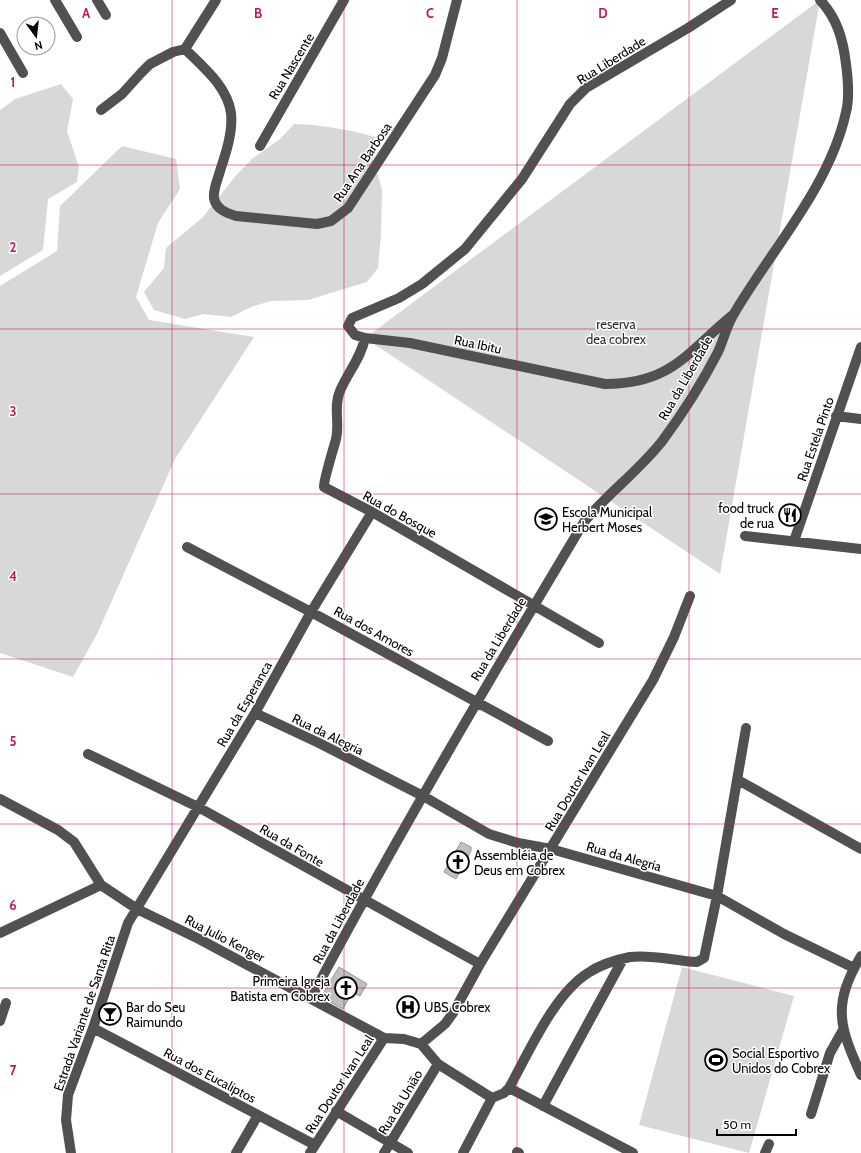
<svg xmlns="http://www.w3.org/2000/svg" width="861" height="1153" viewBox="0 0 861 1153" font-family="Cabin,sans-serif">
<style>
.green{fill:#d8d8d8}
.building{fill:#c0c0c0;stroke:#959595}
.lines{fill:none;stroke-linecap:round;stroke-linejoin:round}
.minor{stroke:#515151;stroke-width:10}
.grid{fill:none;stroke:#c2185b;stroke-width:1;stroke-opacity:0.55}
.labels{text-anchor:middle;stroke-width:3;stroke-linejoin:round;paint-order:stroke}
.street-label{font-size:13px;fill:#000;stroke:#fff}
.park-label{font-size:13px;fill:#2f2f2f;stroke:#fff}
.poi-label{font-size:13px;fill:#000;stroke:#fff;text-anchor:start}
.grid-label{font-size:13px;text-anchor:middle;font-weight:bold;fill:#c2185b;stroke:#fff;stroke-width:3;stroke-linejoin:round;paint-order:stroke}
</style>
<rect width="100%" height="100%" fill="#fff"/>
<path class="green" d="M820 0 720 574 365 338Z
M61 84 73 99 67 131 79 167 77 182 48 199 43 250 0 276V110L15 99Z
M294 124C322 125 348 129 375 137L373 160 382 189 381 235 378 268 367 282 308 300 271 301 251 307 231 317 204 314 185 319 154 310 144 292 164 268 166 248 203 217 238 173 252 159 280 139Z
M122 146 176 159 180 189 158 223 136 297 149 320 254 337 175 459 97 634 73 677 0 653V286L57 251 60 206Z
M682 967 794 996 749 1153 639 1125Z"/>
<path class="building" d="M461 842 471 847V851L456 879 444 872Z
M339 967 367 984 360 996 352 992 343 1009 321 997Z"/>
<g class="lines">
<path class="minor" d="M55 0 77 37
M97 0 106 15
M731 0 688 28 586 88 570 104 522 179 465 249 422 284 399 298 352 318 348 326 355 335 365 338 410 343 605 384C672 384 687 352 734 314
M0 33 23 73
M185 49C203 67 227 86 231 113 233 132 226 153 220 171 218 179 213 189 214 198 216 209 226 213 236 216L317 224 331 221 348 208 435 75 442 58 457 0
M101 110 122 94 141 73 150 64 173 52 185 49 216 0
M260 146 344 0
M365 338C361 358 348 372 340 391 333 407 340 423 336 439 334 447 323 482 324 487L372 512 599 643
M836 416 861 419
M745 536 861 549
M794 541 861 347
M187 547 311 612 548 741
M255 713 319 743 423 796 489 834 518 843 551 849 717 896 784 934 854 968
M88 754 198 807 480 964
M738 780 861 849
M0 799 58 830 74 842 101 885 137 909 199 939 384 1038 404 1039 421 1044 438 1064 492 1098
M0 933 101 885
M861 956C832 1005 839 1026 861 1075
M311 998C397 836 490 679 584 522 608 493 640 470 663 440 683 413 702 383 718 352 724 339 727 324 735 312 772 249 830 186 846 112 850 97 848 79 846 64 843 39 837 18 820 0
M0 1021 6 1003
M93 1028 315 1145
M421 1044 445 1024 453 1013 480 964 653 680 674 637 690 596
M509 1088 633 1153
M492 1098 504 1093 509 1088C528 1054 554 994 588 973 601 964 615 960 630 957 652 954 675 961 697 962L704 958 717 896 746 728
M543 1106 623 959
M336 1111 408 1153
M811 1114 830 1053 843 1030
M517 1152 519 1153
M71 1153 66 1120 68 1095 93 1028 128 923 255 713 311 612 372 512
M236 1153 258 1115
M310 1153 384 1038
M384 1153 438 1064
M463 1153 492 1098
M765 1153 769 1144"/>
</g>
<path class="grid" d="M172 0V1153M344 0V1153M517 0V1153M689 0V1153M0 165H861M0 329H861M0 494H861M0 659H861M0 824H861M0 988H861"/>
<defs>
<g id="restaurant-ring" transform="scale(1.15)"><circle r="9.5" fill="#fff" stroke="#000" stroke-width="1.5"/><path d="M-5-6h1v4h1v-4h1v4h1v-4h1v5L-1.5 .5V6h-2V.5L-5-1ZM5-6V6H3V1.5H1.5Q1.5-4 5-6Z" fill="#000"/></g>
<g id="school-ring" transform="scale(1.15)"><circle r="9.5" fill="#fff" stroke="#000" stroke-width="1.5"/><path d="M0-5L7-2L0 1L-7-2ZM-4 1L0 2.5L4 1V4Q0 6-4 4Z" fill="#000"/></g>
<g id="church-ring" transform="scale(1.15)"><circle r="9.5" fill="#fff" stroke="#000" stroke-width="1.5"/><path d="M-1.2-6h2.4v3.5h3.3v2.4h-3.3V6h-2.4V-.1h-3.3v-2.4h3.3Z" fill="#000"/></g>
<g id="hospital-ring" transform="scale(1.15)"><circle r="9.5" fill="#fff" stroke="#000" stroke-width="1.5"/><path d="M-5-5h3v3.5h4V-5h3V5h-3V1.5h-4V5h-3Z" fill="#000"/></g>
<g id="bar-ring" transform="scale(1.15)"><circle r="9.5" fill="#fff" stroke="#000" stroke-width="1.5"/><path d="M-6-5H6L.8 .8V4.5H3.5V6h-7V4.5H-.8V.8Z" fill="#000"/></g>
<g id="stadium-ring" transform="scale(1.15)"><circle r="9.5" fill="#fff" stroke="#000" stroke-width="1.5"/><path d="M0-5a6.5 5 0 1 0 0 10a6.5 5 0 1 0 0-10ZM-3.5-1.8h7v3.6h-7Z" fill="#000"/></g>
</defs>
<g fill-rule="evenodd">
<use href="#restaurant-ring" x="790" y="515"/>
<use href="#school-ring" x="546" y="519"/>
<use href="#church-ring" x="458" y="862"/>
<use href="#church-ring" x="346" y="988"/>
<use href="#hospital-ring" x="408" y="1007"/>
<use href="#bar-ring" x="110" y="1014"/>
<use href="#stadium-ring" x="716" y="1060"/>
</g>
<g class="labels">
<g class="street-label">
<text transform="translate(611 60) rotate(-32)" y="5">Rua Liberdade</text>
<text transform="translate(291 66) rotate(-59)" y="5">Rua Nascente</text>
<text transform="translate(362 162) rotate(-56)" y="5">Rua Ana Barbosa</text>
<text transform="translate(478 344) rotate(12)" y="5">Rua Ibitu</text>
<text transform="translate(685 378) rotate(-60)" y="5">Rua da Liberdade</text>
<text transform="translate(815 439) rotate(-71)" y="5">Rua Estela Pinto</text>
<text transform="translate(400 514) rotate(29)" y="5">Rua do Bosque</text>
<text transform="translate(374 631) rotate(29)" y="5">Rua dos Amores</text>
<text transform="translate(498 639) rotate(-59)" y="5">Rua da Liberdade</text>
<text transform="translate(244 704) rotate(-60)" y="5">Rua da Esperanca</text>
<text transform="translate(328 734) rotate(26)" y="5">Rua da Alegria</text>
<text transform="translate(577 781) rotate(-59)" y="5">Rua Doutor Ivan Leal</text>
<text transform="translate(292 845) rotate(30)" y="5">Rua da Fonte</text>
<text transform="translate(624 856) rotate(16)" y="5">Rua da Alegria</text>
<text transform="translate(338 921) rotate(-62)" y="5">Rua da Liberdade</text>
<text transform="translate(225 938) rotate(27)" y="5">Rua Julio Kenger</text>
<text transform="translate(84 1013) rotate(-71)" y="5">Estrada Variante de Santa Rita</text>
<text transform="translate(210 1075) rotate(28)" y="5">Rua dos Eucaliptos</text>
<text transform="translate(339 1084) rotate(-57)" y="5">Rua Doutor Ivan Leal</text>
<text transform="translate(400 1102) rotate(-59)" y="5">Rua da União</text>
</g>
<g class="park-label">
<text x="616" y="329">reserva<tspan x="616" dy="15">dea cobrex</tspan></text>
</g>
<g class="poi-label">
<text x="774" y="513" text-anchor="end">food truck<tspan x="774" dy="15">de rua</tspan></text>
<text x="562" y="517">Escola Municipal<tspan x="562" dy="15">Herbert Moses</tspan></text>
<text x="474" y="860">Assembléia de<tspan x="474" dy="15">Deus em Cobrex</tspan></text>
<text x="330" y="986" text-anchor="end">Primeira Igreja<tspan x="330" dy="15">Batista em Cobrex</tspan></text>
<text x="126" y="1012">Bar do Seu<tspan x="126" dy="15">Raimundo</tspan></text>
<text x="424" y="1012">UBS Cobrex</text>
<text x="732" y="1058">Social Esportivo<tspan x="732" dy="15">Unidos do Cobrex</tspan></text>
</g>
</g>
<g class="grid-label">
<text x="86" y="18">A</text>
<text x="258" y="18">B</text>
<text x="430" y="18">C</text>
<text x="603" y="18">D</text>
<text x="775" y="18">E</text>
<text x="13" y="87">1</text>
<text x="13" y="252">2</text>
<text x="13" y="416">3</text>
<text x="13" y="581">4</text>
<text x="13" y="746">5</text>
<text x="13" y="910">6</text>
<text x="13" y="1075">7</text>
</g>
<g transform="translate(36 36) rotate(165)"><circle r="19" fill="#ffffff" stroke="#999999"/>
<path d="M0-3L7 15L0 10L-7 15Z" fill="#000000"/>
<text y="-6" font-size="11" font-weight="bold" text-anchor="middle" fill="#000000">N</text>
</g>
<path d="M717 1129v6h79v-6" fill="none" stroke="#000000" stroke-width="2"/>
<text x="723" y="1129" font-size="12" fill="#000000" stroke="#ffffff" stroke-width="3" paint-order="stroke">50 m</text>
</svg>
